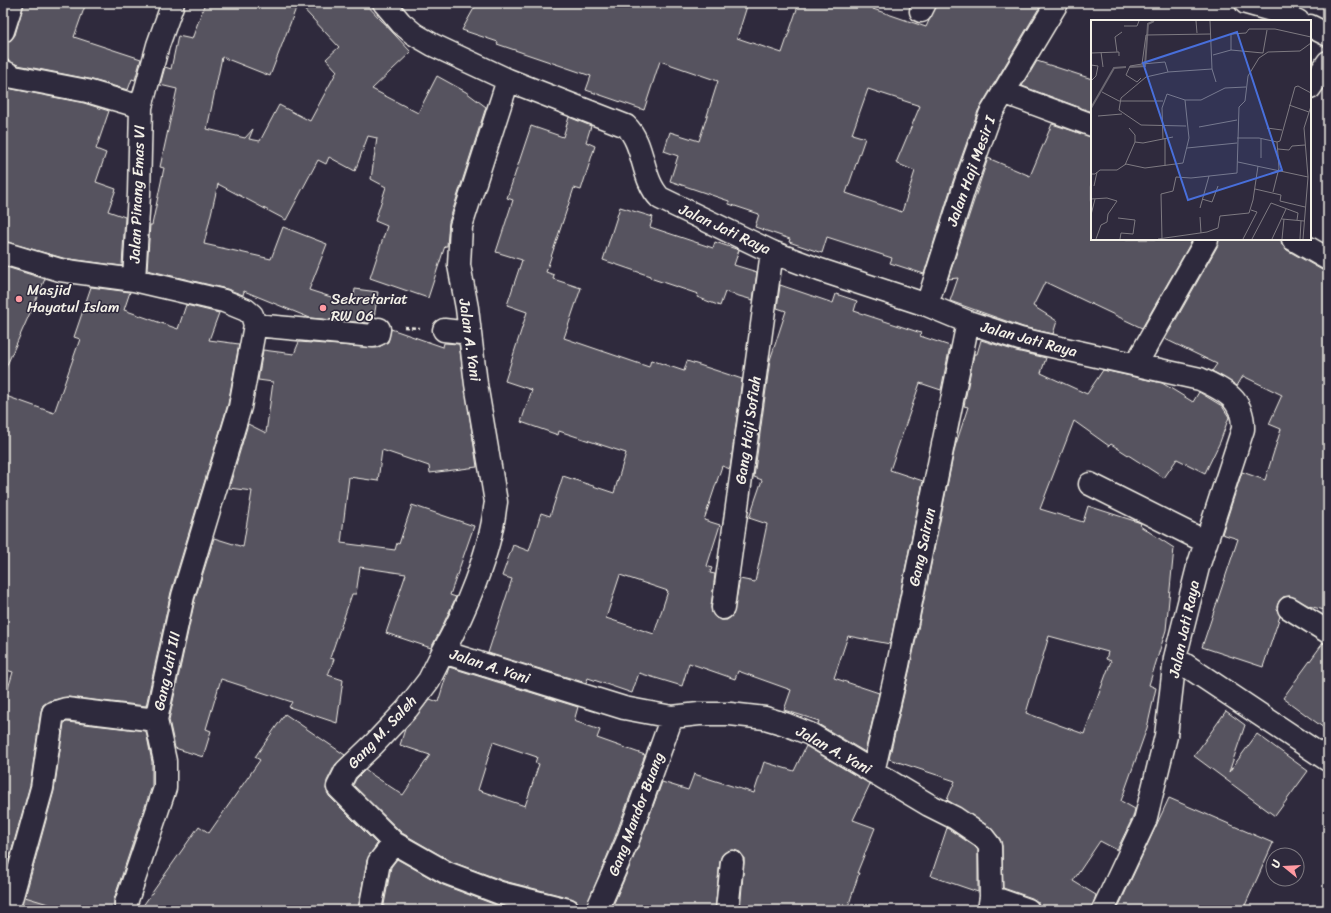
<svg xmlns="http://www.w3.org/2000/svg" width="1331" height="913" viewBox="0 0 1331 913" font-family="Sriracha,sans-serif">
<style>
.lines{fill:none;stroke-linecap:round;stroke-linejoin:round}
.river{stroke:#6a6670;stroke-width:49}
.building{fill:#56525f;stroke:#f4f1e8;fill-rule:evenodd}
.minor-casing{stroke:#f4f1e8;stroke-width:25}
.path{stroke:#f4f1e8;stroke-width:2.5;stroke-dasharray:4 3;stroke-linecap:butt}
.minor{stroke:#2f2a3d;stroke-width:22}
.poi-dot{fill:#ff9aa2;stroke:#2f2a3d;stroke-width:1.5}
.labels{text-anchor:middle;stroke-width:3;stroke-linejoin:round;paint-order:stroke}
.street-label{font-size:15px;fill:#f4f1e8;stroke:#2f2a3d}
.poi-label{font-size:15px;fill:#f4f1e8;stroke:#2f2a3d;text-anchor:start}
.inset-river{fill:none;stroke:#6a6670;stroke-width:2}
.inset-road{fill:none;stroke:#7e7a81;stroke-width:1}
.view{fill:#486fdb;fill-opacity:0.15;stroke:#486fdb;stroke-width:2}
.inset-edge{fill:none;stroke:#f4f1e8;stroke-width:2}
</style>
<rect width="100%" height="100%" fill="#2f2a3d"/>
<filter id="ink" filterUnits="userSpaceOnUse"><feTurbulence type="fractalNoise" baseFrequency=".025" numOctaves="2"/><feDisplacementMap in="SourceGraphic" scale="8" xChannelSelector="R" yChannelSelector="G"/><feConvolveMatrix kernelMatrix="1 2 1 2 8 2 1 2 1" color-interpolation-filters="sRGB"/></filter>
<g filter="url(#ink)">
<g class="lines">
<path class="river" d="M3 897 32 908V910"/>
</g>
<path class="building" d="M24 3H86L74 37 141 59 135 80 132 79 128 90 89 79 18 65 3 59V43L11 40 15 35Z
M205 3H365L411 52 372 89 418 113 437 76 466 92 486 107 449 222 447 246H445L428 298 370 278 387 226 375 221 386 187 371 179 377 138 368 136 355 171 329 157 326 164 318 160 286 220 218 184 204 244 271 259 283 227 327 244 309 290 353 304 355 289 378 292 374 318 368 323 310 318 244 291 243 295 227 289 147 270 150 225H152L164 168 160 167 177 89 160 85 165 67 171 69 178 36 192 39ZM298 3 339 47 326 59 337 71 310 121 279 105 260 141 249 139 253 129 245 138 207 129 222 57 270 76Z
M477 3H748L737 38 782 53 799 3H875L873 9 926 27 937 3H1042L978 111 953 181 924 274 890 263 892 258 827 237 822 253 789 242 790 239 755 227 759 214 729 204V201L670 181 678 156 664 151 670 132 699 141 718 81 660 61 644 110 586 90 591 76 497 44 498 42 462 30ZM868 89 920 106 896 163 915 171 902 212 846 193 865 138 852 134Z
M1037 61 1092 79V112L1022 86Z
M3 85 12 89 84 103 109 111 96 149 106 153 96 182 116 189 108 211 125 217 122 266 63 258 3 241Z
M569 117 591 126 586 142 595 146 581 190 574 188 546 272 554 275 553 279 581 288 564 338 649 367 651 360 684 371 687 361 742 379 730 469 722 466 704 520 720 525 707 566 712 568 710 573 715 574 711 607 712 613 716 618 722 620H727L733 615 740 579 755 582 767 524 749 518 762 480 754 477 770 360 786 311 777 308 780 285 833 303 836 294 857 301 854 311 921 333 920 336 950 346 941 390 920 383 890 470 923 481 890 644 848 636 834 678 879 693 865 752 818 724 819 721 784 710 791 690 738 671 735 679 689 663 682 686 639 673 632 693 588 678 586 683 488 653 512 579 502 576 513 545 529 551 541 513 550 516 563 476 614 493 626 453 559 431 558 435 521 422 532 390 505 381 527 312 507 305 522 260 496 252 513 200 507 198 531 126 563 137ZM620 575 668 591 654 634 606 618Z
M1052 124 1092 137V239H1193L1142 328 1045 282 1033 306 1057 321 1053 334 1023 327 950 301 958 278 948 279 988 158 1030 176Z
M620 207 653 217 650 227 713 248 715 242 739 250 734 265 757 272 753 300 725 292 720 306 697 297 698 294 650 278V276L603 260Z
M1219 239H1281L1282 245 1287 250 1322 270 1328 271V611L1309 606 1290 596 1283 597 1279 601 1277 607 1280 616 1263 667 1202 647 1238 539 1222 534 1242 472 1265 480 1281 429 1269 424 1282 395 1243 376 1237 386 1212 371 1217 364 1165 339 1218 245Z
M3 266 45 279 3 374Z
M91 287 130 292 124 310 178 329 186 305 219 313 209 340 239 344 228 404 171 592 146 706 68 697 49 701 43 705 41 711 30 785 3 881V705L13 672 3 669V395L54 413 80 339 74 337Z
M391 329 443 347 444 343 459 344 477 467 430 473 429 466 382 450 378 481 349 477 341 543 395 550 397 543 399 544 412 505 474 526 450 595 456 597 440 631 431 648 386 633 406 574 360 567 356 594H352L330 658 334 659 328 675 343 680 337 723 289 707 292 702 221 679 206 729 211 731 203 757 175 748 169 720 195 599 214 538 243 547 252 491 229 488 248 424 266 433 273 382 258 380 263 350 294 354 299 342 377 348 388 342Z
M981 340 1016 351 1046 358 1041 373 1087 394 1103 370 1162 383 1193 402 1199 392 1222 406 1229 417 1220 442 1205 473 1177 459 1164 478 1111 444 1109 446 1074 421 1040 509 1083 522 1088 506 1141 523 1140 526 1174 548 1166 630 1149 685 1156 688 1147 728 1121 801 1135 809 1133 817 1117 850 1100 841 1073 881 1096 895 1091 910H1040L1038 902 1032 898 1003 888 1002 846 1000 839 990 827 947 800 955 781 889 759 910 668 955 447 968 407 964 406 974 354H977ZM1049 636 1108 652 1106 659 1111 661 1084 734 1026 713Z
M1323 643 1328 644V731L1283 698Z
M449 667 578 707 574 721 600 730 597 738 645 755 615 837 585 910H580L577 901 571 898 504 881 452 862 402 833 353 785 356 779 365 770 403 795 430 755 400 745 405 729 430 699 438 702ZM493 742 537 757 535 763 539 764 525 806 478 790Z
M1226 711 1245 725 1229 772 1257 734 1308 771 1275 816 1194 756Z
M285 714 345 755 335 765 327 781 326 789 329 796 377 844 367 860 358 910H140L199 826 209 833 260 760 255 757Z
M67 722 146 731 152 762V786L114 899V910H68L25 897 54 791 64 723Z
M806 746 870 784 853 820 875 828 857 873H859L847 910H740L744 863V857L740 852 733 850 727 851 722 855 720 860 715 910H611L638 847 662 782 688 790 694 774 754 793 764 762 794 771Z
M1169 798 1273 843 1243 910H1117Z
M947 828 974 846 978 850V892L931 876Z
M397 859 443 885 496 905 516 910H383L391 867Z"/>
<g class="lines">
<g class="minor-casing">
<path id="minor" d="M384 3 401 23 414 34 433 45 508 80 626 126C645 144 641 179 660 198L772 252 820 270 927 305 968 322 1020 339 1200 379C1224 390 1244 399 1243 429L1198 567 1175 658 1166 736 1145 821 1103 910
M1246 3 1271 10 1298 21
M921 11 925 3
M1310 26 1328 35
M3 31 12 3
M3 71 14 77 87 91 141 107
M508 80 461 226 459 265 467 308 476 384 496 502 495 508C490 553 465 612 443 652L624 708 672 717 699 714H730L765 718 785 724 810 734 929 805 955 818 983 837 990 846 991 897 989 910
M1310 88 1328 62
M1003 92 1092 125
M1293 239 1328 259
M3 253 60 270 134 280 224 301 246 310 252 315 255 325 240 407 183 596 156 720 66 709 53 713 42 788 8 910
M134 280 139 194 141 107 158 45 173 3
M927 305 965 185 990 115 1057 3
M255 325 373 336 378 334 379 329
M444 330 470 333
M1136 364 1207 239
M1090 484 1206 542
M723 608 772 252
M1289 608 1328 632
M443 652 429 680 407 709 374 744 346 771 338 787 394 843 447 873 500 893 568 910
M1175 658 1328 760
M873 772 898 665 968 322
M991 897 1028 910
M127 910 126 903 165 788V761L156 720
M370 910 379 862 394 843
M597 910 627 842 672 717
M727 910 732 862"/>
</g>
<path class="path" d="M404 327 420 328"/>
<use href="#minor" class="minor"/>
</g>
</g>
<g class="poi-dot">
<circle cx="19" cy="299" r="4"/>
<circle cx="323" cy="308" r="4"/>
</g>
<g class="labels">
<g class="street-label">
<text transform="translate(971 171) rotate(-70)" y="5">Jalan Haji Mesir I</text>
<text transform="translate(137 194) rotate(-88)" y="5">Jalan Pinang Emas VI</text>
<text transform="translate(725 229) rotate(25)" y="5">Jalan Jati Raya</text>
<text transform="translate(1029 339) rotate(15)" y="5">Jalan Jati Raya</text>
<text transform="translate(470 340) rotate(82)" y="5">Jalan A. Yani</text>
<text transform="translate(748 430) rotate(-82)" y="5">Gang Haji Sofiah</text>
<text transform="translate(922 547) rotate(-78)" y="5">Gang Sairun</text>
<text transform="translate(1184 629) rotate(-78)" y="5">Jalan Jati Raya</text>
<text transform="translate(490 666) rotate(18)" y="5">Jalan A. Yani</text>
<text transform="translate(167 671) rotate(-78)" y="5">Gang Jati III</text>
<text transform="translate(382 732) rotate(-47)" y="5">Gang M. Saleh</text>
<text transform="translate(834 750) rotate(29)" y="5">Jalan A. Yani</text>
<text transform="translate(636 814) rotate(-69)" y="5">Gang Mandor Buang</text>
</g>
<g class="poi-label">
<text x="27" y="295">Masjid<tspan x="27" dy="17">Hayatul Islam</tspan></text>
<text x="331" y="304">Sekretariat<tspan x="331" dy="17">RW 06</tspan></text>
</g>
</g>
<g transform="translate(1091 20)">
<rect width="220" height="220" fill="#2f2a3d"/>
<path class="inset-river" d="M39 47 54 46 57 4 63 1M0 88 23 48 35 47"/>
<path class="inset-road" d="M105 1 106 13M119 1 121 49 125 62M33 6H46L48 1M120 14 55 15 51 44 74 42 77 52 121 49M140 30V14L155 13 158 9H184L220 17M10 32 12 47M26 32 24 17 31 12M0 33 28 32V36M172 33 176 10M122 35 140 30 172 33M0 45 7 46 5 56 0 61M77 52 55 57 30 78 28 90 50 105 95 106M50 58 46 62 35 55 39 46 51 44M11 72 28 81H72M198 85 218 92M7 96 31 94M108 107 146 100M38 108 44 115V122L52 123 82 117M176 108 191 110M74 118V146M146 118H168L186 122M72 119 71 88 76 74 94 80M186 122 189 121 204 67 207 66 220 73M96 128 146 123M187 129 198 130 201 126 214 125M170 138V119M147 142 217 157M34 145 44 122M0 154H4L9 150H26L35 144 54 148 92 143 98 118 94 80H110L134 68 155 67M3 166 6 152M164 169 190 175 189 181 214 187M182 172 188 148 186 122M0 179 16 178 26 181 17 194 16 202 10 205 5 219M111 179 121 182 127 166M109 188 118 156M0 195 4 179M109 197 110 213M27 198 44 200 42 214 30 213 29 219M191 199 213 201M67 219 116 212 127 208 129 196 158 193 162 180 167 146M71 219 70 174 82 171 85 157 100 158 146 153 148 87 154 81 157 56 168 38 177 32 209 31 220 23M152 219 166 192 160 190M161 219 180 183 207 193 206 200M181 219 195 189M191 219 193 199M209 219 210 201M212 219 217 157 213 108 220 86"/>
<path class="view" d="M146 12 191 150 97 180 52 43Z"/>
<rect width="220" height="220" class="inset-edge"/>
</g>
<rect width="1331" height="913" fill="none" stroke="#2f2a3d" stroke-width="16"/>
<rect x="8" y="8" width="1315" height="897" fill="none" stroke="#f4f1e8" stroke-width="1.5" filter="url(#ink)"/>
<g transform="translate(1285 867) rotate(288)"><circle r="19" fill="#2f2a3d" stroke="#7e7a81"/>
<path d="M0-3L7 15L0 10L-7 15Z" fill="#ff9aa2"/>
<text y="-6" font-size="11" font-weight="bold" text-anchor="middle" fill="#f4f1e8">U</text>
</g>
</svg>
